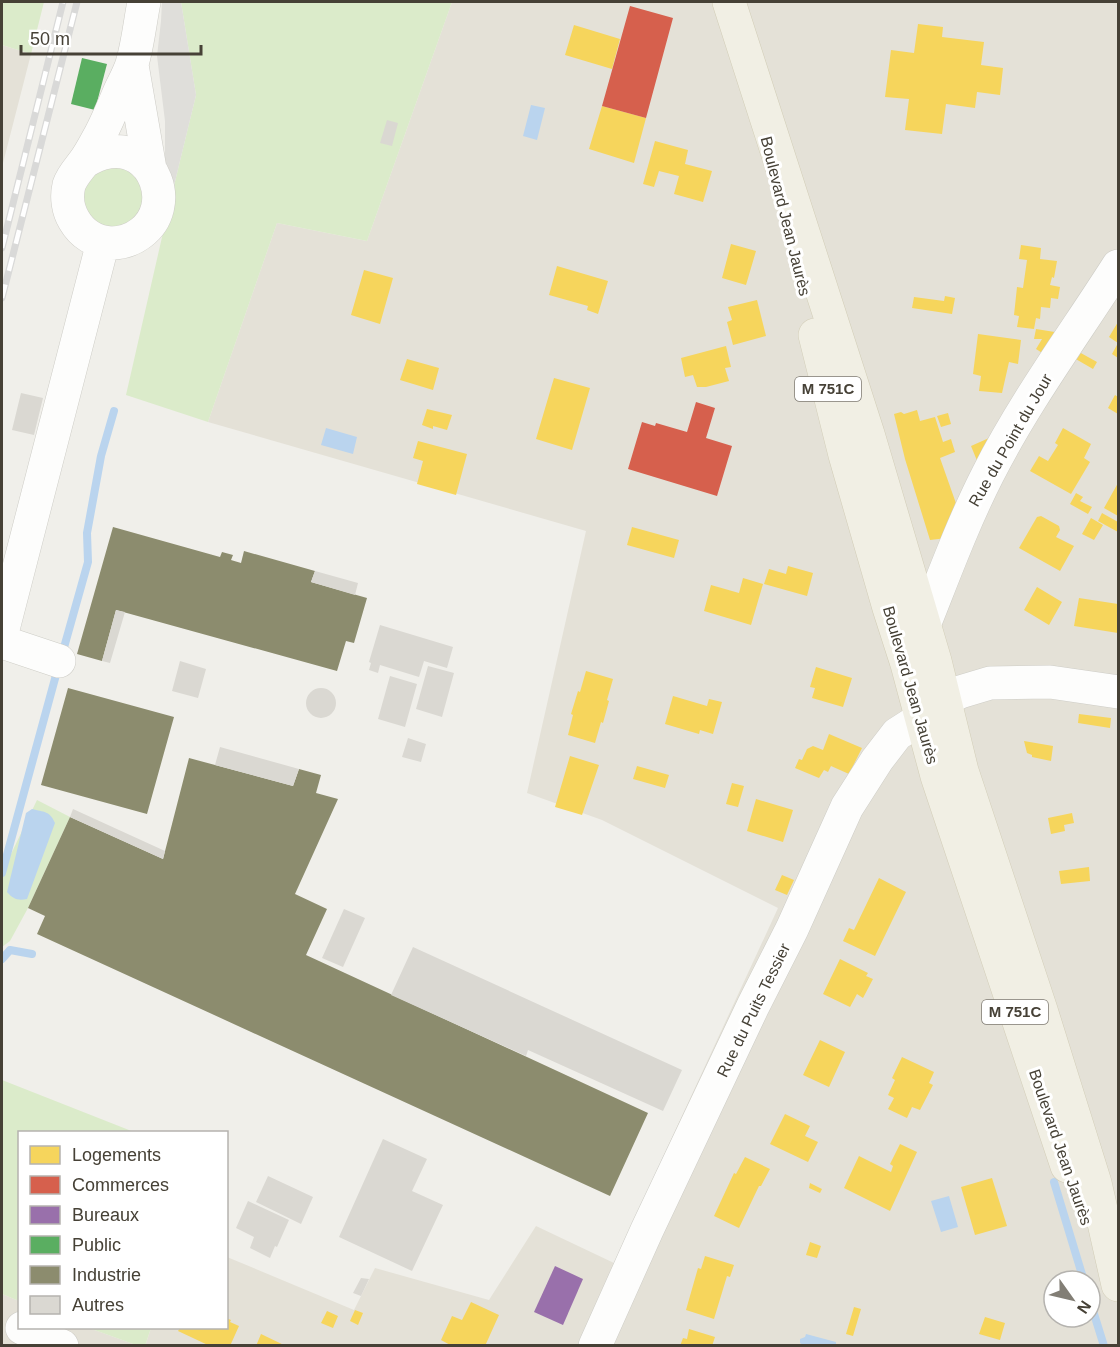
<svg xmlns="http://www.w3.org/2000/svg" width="1120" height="1347" viewBox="0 0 1120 1347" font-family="Arial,sans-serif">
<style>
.residential{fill:#e4e1d7;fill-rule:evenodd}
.green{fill:#dbebca}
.parking{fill:#dfdeda}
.water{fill:#bad4ee}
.homes{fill:#f6d55c}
.shops{fill:#d6604d}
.offices{fill:#9970ab}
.public{fill:#5aae61}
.industry{fill:#8c8c6e}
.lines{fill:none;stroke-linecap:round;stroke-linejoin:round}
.stream{stroke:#bad4ee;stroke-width:8}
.building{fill:#dad8d2}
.minor-casing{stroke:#cecdc7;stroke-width:34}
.major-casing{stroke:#d2cdb7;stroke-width:34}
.minor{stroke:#fdfdfc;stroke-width:33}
.major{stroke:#f1efe4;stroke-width:33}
.rail-casing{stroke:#d9d9d8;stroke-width:7}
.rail{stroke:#fff;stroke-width:4.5;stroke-dasharray:14;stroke-linecap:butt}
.labels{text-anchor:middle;stroke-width:6;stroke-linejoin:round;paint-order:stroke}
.shield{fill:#fff;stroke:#7e7a72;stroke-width:1.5}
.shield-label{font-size:15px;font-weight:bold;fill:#464136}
.street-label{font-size:16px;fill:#464136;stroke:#fff}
</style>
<rect width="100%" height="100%" fill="#f0efea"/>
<path class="residential" d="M452 2H1118V1345L145 1346 151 1328H226L227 1257 354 1310 375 1268 489 1300 536 1226 614 1263 778 908 602 820 527 793 586 531 208 422 277 223 367 241ZM1054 1281H1090V1317H1054Z
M2 45 31 54 2 167Z
M2 1294 19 1301 20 1328H89L136 1345H2Z"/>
<path class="green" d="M2 2H44L31 54 2 45Z
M181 2H452L367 241 277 223 208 422 126 395 170 202 196 95Z
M118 166 138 177 145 207 122 229 101 227 85 212 83 190 96 171Z
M37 800 70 817 28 908 10 941 2 947V866L11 854Z
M2 1080 134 1132H20L19 1301 2 1294Z
M89 1328H151L145 1346 136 1345Z"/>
<path class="parking" d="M162 2H181L196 95 170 202 165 171V121L157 56 161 21Z"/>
<path class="water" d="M531 105 545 108 537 140 523 136Z
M326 428 357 437 353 454 321 445Z
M32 809C44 812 50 811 55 823L27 899C18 901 13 899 7 892L26 813Z
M949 1196 958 1227 941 1232 931 1201Z
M806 1334 836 1342V1345H803L800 1343V1339L805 1337Z"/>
<path class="homes" d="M918 24 943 27 942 37 984 42 981 65 1003 68 1000 95 977 92 975 108 946 104 942 134 905 130 909 99 885 97 891 50 914 53Z
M574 25 620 39 612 69 565 55Z
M602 106 646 118 634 163 589 149Z
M655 141 688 150 685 164 712 171 703 202 674 194 679 176 659 171 654 187 643 184Z
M731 244 756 251 746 285 722 278Z
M1021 245 1041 248 1040 259 1057 261 1054 278 1052 277 1050 285 1060 287 1058 299 1051 298 1050 308 1041 307 1040 319 1036 318 1034 329 1017 327 1019 316 1014 315 1017 287 1023 288 1027 260 1019 259Z
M557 266 608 281 598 314 587 310 588 306 549 295Z
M364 270 393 278 380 324 351 315Z
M945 296 955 298 952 314 912 308 914 297 944 301Z
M757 300 766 336 733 345 727 322 732 320 728 307Z
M1118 322V358L1112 354 1118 343 1109 337Z
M1036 329 1061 333 1047 356 1036 349 1042 339H1034Z
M978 334 1021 340 1018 364 1009 362 1002 393 979 391 981 376 973 374Z
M726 346 731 367 725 368 729 381 706 387H697L693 375 685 377 681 358Z
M1079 352 1097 362 1093 369 1074 358Z
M407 359 439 368 433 390 400 380Z
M554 378 590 388 572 450 536 439Z
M1115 395 1118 397V414L1108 408Z
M427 409 452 415 447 430 433 426V429L422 425Z
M917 410 920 421 935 417 943 442 951 439 955 452 940 458 958 509 947 538 930 540 905 459 894 414 901 412 904 414Z
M948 413 951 424 941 427 937 416Z
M1063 428 1091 444 1084 458 1090 462 1071 494 1030 471 1039 456 1048 461 1058 445 1055 443Z
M998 434 980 468 971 446Z
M418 441 467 454 456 495 417 484 423 461 413 458Z
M1118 483V516L1104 508Z
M1076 493 1083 497 1080 501 1092 507 1088 514 1070 504Z
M1102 513 1118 522V532L1098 521Z
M1041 516 1059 526 1060 530 1056 537 1074 546 1060 571 1019 548 1037 517Z
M1091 518 1103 525 1094 540 1082 534Z
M632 527 679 540 674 558 627 545Z
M788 566 813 573 807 596 764 584 769 569 786 574Z
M743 578 763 584 751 625 704 611 711 585 739 593Z
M1037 587 1062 602 1049 625 1024 610Z
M1079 598 1118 604V633L1074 626Z
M816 667 852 678 843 707 812 698 815 688 810 687Z
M586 671 613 679 607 700 609 701 603 723 601 722 595 743 568 735 573 715 571 714 578 691 580 692Z
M673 696 707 706 709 699 722 702 713 734 700 730 699 734 665 724Z
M1079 714 1111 718 1110 728 1078 723Z
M829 734 862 748 849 774 831 766 828 772 824 770 819 778 795 768 799 759 802 760 807 749 813 746 823 750Z
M1024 741 1053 746 1051 761 1032 757V755L1027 753Z
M570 756 599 765 582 815 555 807Z
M637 766 669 775 665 788 633 779Z
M732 783 744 786 738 807 726 804Z
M756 799 793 810 783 842 747 831Z
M1072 813 1074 823 1064 825 1065 831 1051 834 1048 818Z
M1089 867 1090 881 1061 884 1059 871Z
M782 875 794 880 787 895 775 890Z
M879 878 906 892 875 956 843 941 849 928 854 930Z
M840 959 868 973 866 976 873 979 863 998 857 994 850 1007 823 994Z
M820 1040 845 1052 829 1087 803 1075Z
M902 1057 934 1072 929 1083 933 1085 920 1110 912 1107 907 1118 888 1109 894 1098 888 1095 895 1080 892 1078Z
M785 1114 810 1126 805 1136 818 1142 808 1162 770 1144Z
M900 1144 917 1152 890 1211 844 1188 859 1156 891 1172 893 1166 890 1164Z
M745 1157 770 1169 761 1186H759L739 1228 714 1216 734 1173 736 1174Z
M992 1178 1007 1226 975 1235 961 1187Z
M810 1183 822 1189 820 1193 809 1188Z
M810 1242 821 1246 817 1258 806 1255Z
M705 1256 734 1265 730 1277 727 1276 714 1319 686 1310 698 1268 701 1269Z
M471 1302 499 1315 485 1346H452L441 1340 452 1316 462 1320Z
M854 1307 861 1309 853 1336 846 1334Z
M355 1310 363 1313 358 1325 350 1321Z
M327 1311 338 1316 333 1328 321 1323Z
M985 1317 1005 1323 1000 1340 979 1334Z
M226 1318 231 1320 230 1322 239 1326 230 1346H210L178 1331 180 1328H226Z
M689 1329 715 1337 712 1346H680L683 1338 687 1339Z
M261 1334 286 1346H256Z"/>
<path class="shops" d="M630 6 673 18 646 118 602 106Z
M696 402 715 408 706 438 732 446 717 496 628 469 642 422 655 426 656 423 687 432Z"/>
<path class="offices" d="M555 1266 583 1279 563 1325 534 1312Z"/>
<path class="public" d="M82 58 107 64 95 110 71 104Z"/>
<path class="industry" d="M113 527 220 557 222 552 233 555 231 560 241 563 244 551 315 571 311 582 367 598 354 643 346 641 337 671 116 610 102 661 77 654Z
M68 688 174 717 147 814 41 785Z
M189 758 293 786 299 769 321 775 316 793 338 799 295 894 327 909 306 955 648 1113 610 1196 37 934 45 916 28 908 70 817 163 859Z"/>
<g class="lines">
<path class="stream" d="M63 651 88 562 87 533 101 456 114 411
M2 873 56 675
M2 959 10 950 32 954
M1054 1182 1084 1281
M1090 1301 1104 1346"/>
</g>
<path class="building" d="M387 120 398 123 392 146 380 143Z
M21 393 43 398 34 435 12 430Z
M315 571 358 583 355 595 311 582Z
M116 610 125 612 110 663 102 661Z
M380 625 453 647 447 668 424 661 419 677 380 665 378 673 369 670 371 663 369 662Z
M180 661 206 669 198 698 172 691Z
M428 666 454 673 442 717 416 709Z
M390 676 417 684 405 727 378 719Z
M306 703a15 15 0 1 1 30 0a15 15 0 1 1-30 0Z
M408 738 426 744 421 762 402 757Z
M220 747 299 769 293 786 215 765Z
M73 809 165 851 163 859 70 817Z
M344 909 365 918 343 967 322 958Z
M413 947 682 1070 663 1111 528 1050 526 1056 391 995Z
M383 1139 427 1159 412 1191 443 1205 412 1271 339 1237Z
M268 1176 313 1197 301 1224 256 1202Z
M248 1201 289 1220 277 1247 275 1246 270 1258 250 1248 254 1237 236 1228Z
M361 1278 369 1279 361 1296 353 1293Z"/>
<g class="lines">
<g class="minor-casing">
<path id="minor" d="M132 65 150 169
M84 162C92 157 99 153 109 152 154 145 177 206 141 233 132 240 122 243 111 243 95 242 82 234 74 220 68 210 66 197 69 185 72 176 78 170 84 162 90 154 95 144 100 135 107 122 113 107 119 93 123 84 129 74 132 64 138 44 140 22 144 2
M924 625C944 575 963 523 988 474 1025 401 1074 335 1118 266
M2 633 103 242
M2 642 59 661
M22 1328 62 1346
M595 1346 647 1230 753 1006 792 929 847 807 877 760 897 734 922 718 944 700 960 692 990 683 1050 682 1118 692"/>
</g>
<g class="major-casing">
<path id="major" d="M729 2 868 434 935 661 962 771 1041 1010 1095 1183 1118 1285
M815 335 845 455 889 608 907 664 937 776 1067 1166"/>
</g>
<use href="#minor" class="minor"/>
<use href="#major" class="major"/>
<g class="rail-casing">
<path id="rail" d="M2 248 63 2
M2 298 77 2"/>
</g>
<use href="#rail" class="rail"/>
</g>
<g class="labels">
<g class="shield">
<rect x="795" y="377" width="66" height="24" rx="4.5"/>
<rect x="982" y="1000" width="66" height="24" rx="4.5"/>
</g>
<g class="shield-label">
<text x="828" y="394">M 751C</text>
<text x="1015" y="1017">M 751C</text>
</g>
<g class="street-label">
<text transform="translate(786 216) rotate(76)" y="6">Boulevard Jean Jaurès</text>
<text transform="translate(1010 440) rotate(-60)" y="6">Rue du Point du Jour</text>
<text transform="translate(911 685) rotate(74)" y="6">Boulevard Jean Jaurès</text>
<text transform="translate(753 1010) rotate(-64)" y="6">Rue du Puits Tessier</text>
<text transform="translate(1061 1147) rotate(71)" y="6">Boulevard Jean Jaurès</text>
</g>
</g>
<rect width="1120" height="1347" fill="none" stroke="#464136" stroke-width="6"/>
<rect x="18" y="1131" width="210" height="198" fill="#ffffff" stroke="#b5b3af" stroke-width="1.5"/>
<rect x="30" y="1146" width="30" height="18" fill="#f6d55c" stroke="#b5b3af" stroke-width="1.5"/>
<text x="72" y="1161" font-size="18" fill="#464136">Logements</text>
<rect x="30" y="1176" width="30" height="18" fill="#d6604d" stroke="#b5b3af" stroke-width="1.5"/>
<text x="72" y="1191" font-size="18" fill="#464136">Commerces</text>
<rect x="30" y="1206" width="30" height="18" fill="#9970ab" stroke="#b5b3af" stroke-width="1.5"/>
<text x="72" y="1221" font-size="18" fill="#464136">Bureaux</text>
<rect x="30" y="1236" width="30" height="18" fill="#5aae61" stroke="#b5b3af" stroke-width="1.5"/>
<text x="72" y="1251" font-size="18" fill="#464136">Public</text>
<rect x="30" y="1266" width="30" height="18" fill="#8c8c6e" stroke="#b5b3af" stroke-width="1.5"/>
<text x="72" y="1281" font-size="18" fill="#464136">Industrie</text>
<rect x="30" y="1296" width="30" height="18" fill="#dad8d2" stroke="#b5b3af" stroke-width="1.5"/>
<text x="72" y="1311" font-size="18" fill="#464136">Autres</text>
<g transform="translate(1072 1299) rotate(124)"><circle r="28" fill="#ffffff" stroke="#b5b3af" stroke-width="1.5"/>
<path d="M0-4.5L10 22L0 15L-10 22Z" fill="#827e75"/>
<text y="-9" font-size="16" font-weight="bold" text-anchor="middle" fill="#464136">N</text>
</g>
<path d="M21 45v9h180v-9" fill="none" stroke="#464136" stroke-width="3"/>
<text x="30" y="45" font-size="18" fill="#464136" stroke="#ffffff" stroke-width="4.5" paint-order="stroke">50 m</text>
</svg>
